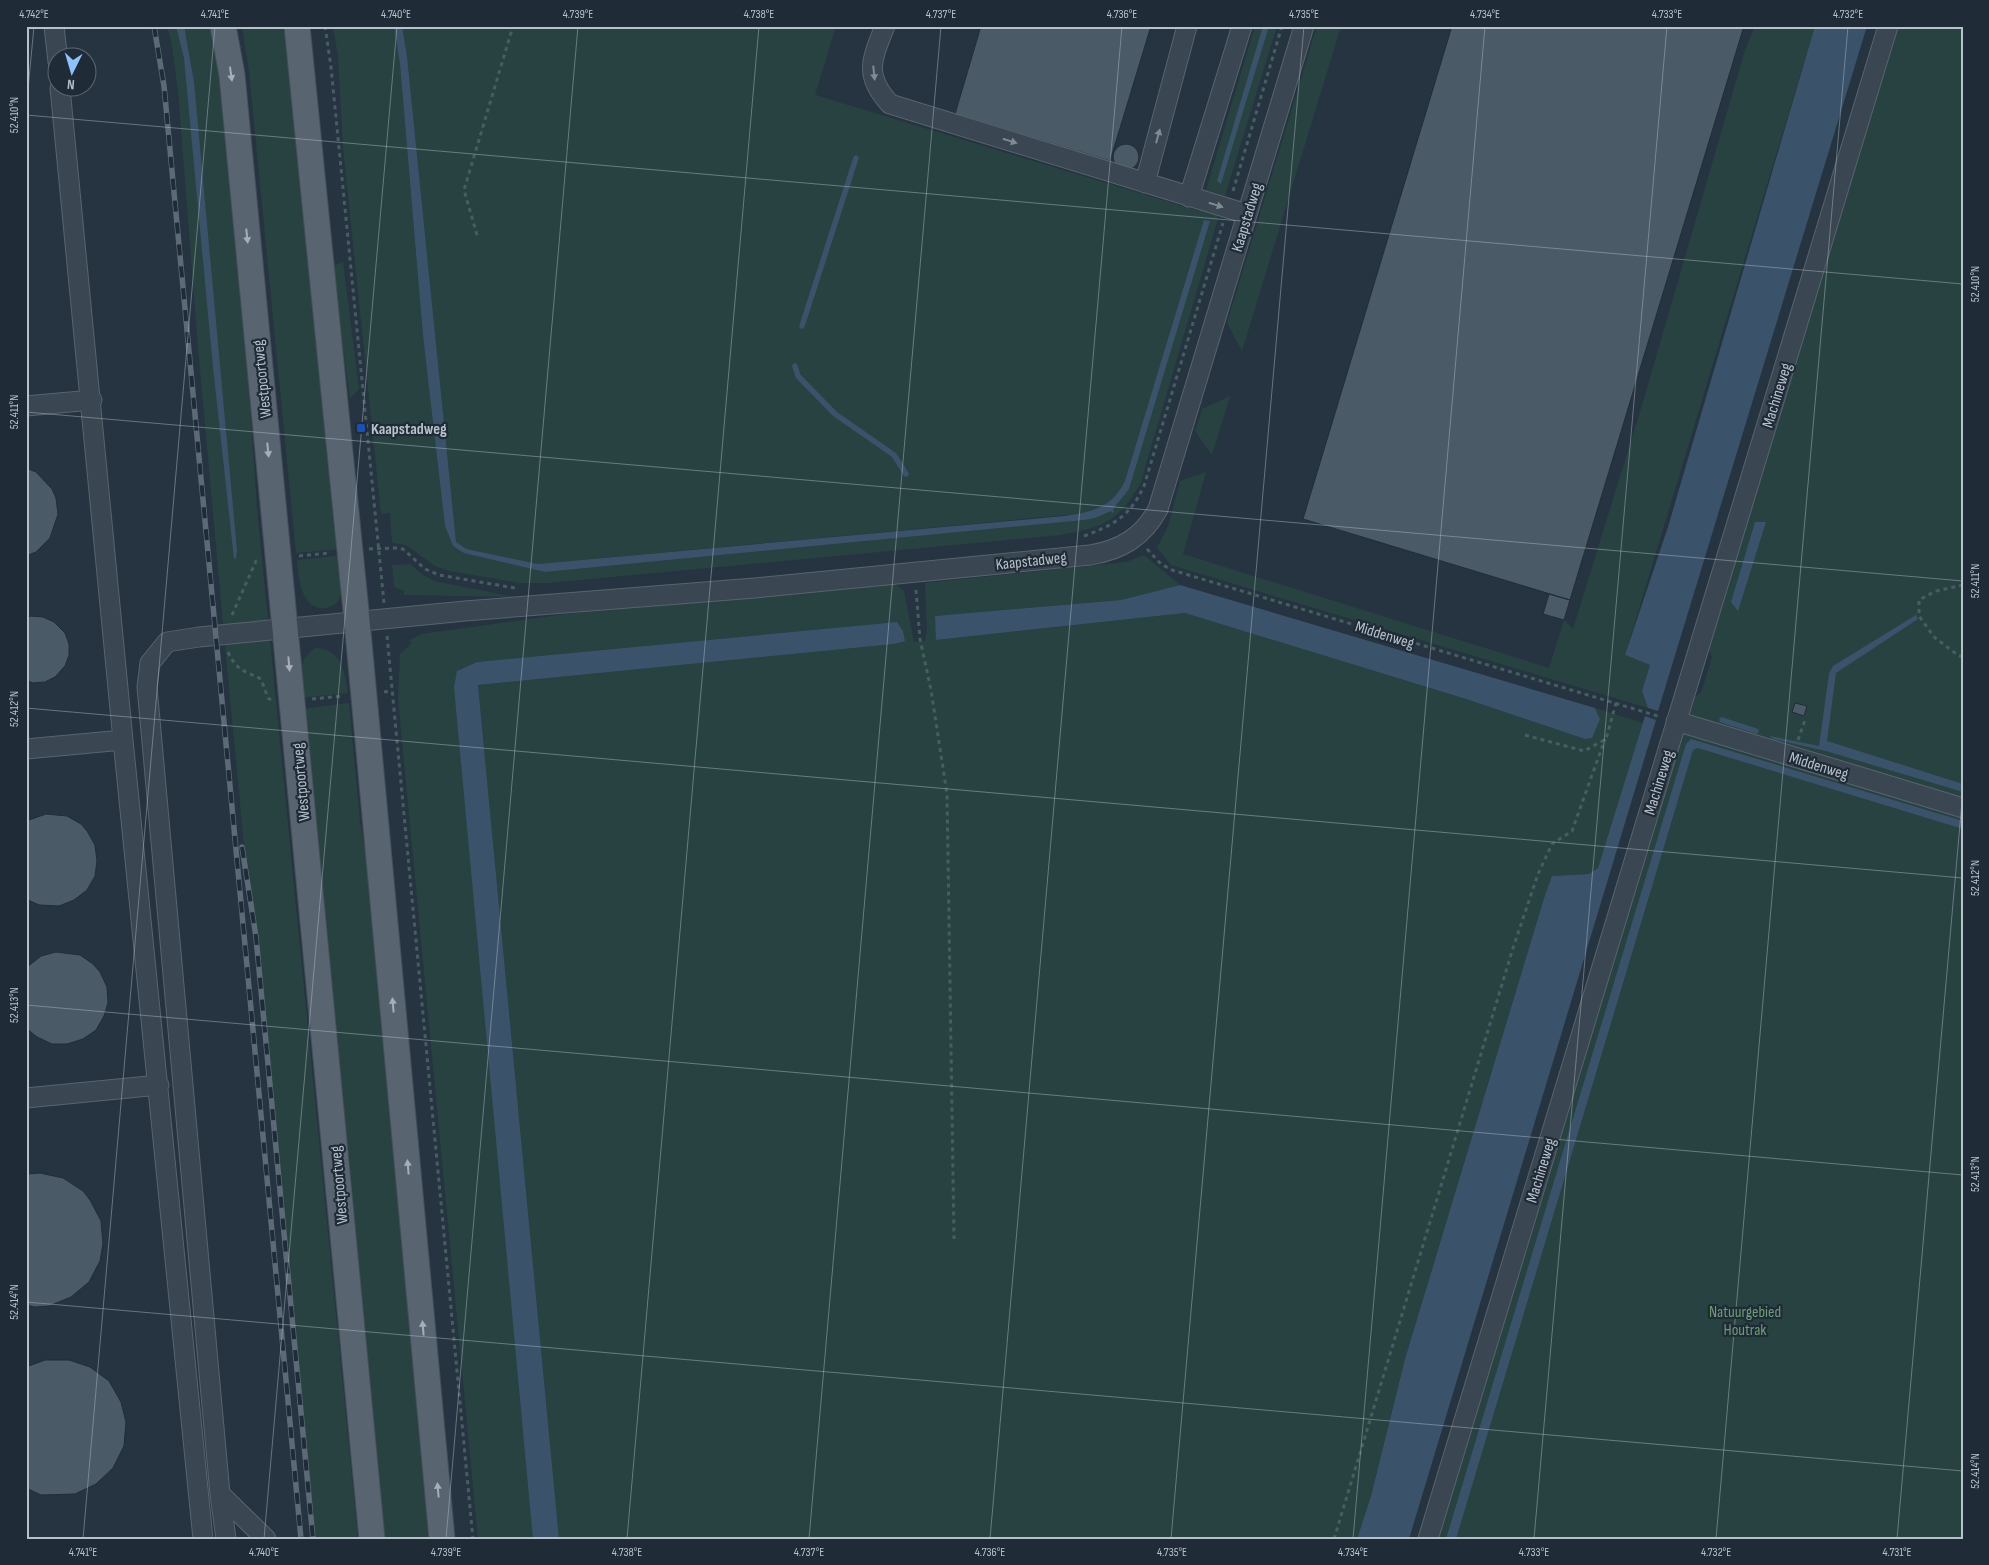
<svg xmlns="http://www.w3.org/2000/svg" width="1989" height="1565" viewBox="0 0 1989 1565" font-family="'Sofia Sans Condensed',sans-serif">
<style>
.green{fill:#284242;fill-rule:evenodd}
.water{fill:#3b536a}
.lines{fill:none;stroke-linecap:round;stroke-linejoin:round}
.stream{stroke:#3b536a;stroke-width:5.5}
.building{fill:#4a5a67;stroke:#212d38}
.minor-casing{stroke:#58646e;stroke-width:21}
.major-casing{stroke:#444f5a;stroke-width:27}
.path{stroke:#465e5f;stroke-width:3;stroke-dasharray:4 4;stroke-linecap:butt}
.minor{stroke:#3a4651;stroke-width:19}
.major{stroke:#586571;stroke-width:25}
.rail-casing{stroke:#5c6a78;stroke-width:5.5}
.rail{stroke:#1f2b36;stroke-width:4;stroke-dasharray:11;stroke-linecap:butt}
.oneway{fill:#7f8a94}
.oneway2{fill:#a4afb9}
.ticks{fill:none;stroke:#b7c1cb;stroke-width:1;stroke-opacity:0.45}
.transit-dot{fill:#1a4fb4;stroke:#1f2b36;stroke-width:2}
.labels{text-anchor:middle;stroke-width:4.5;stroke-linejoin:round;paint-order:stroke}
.street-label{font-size:16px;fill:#b7c1cb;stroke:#1f2b36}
.poi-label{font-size:16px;font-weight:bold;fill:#b7c1cb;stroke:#1f2b36;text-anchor:start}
.park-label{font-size:16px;fill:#6e9c74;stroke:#1f2b36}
.neatline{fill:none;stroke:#b7c1cb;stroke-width:2}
.ticks-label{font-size:12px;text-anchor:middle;fill:#b7c1cb}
</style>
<rect width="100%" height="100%" fill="#263441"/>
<path class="green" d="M166 26H216L233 152 257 508 358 1539H311L226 657 198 347 178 91 171 39Z
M242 26H292L342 549 296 553 249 71Z
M333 26H394L400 64 423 336 445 526 453 546 456 542 407 56 402 26H836L815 95 1199 211 1200 209 1219 215 1141 482C1120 521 1102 528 1060 535L548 583H520L449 571 435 566 406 545 392 543 390 513 381 514 343 147 338 56ZM1087 513 1080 520 545 572 468 550 538 564Z
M1255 26H1277L1225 196 1206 190Z
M1317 26H1341L1242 351 1227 323Z
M1755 26H1815L1625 655 1650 665 1642 691 1648 708 1171 565 1157 548 1168 526 1180 481 1206 472 1183 554 1549 668 1564 620 1573 629 1643 402 1745 50Z
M1895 26H1963V802L1690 716 1688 712 1691 699 1701 693 1712 657 1708 648Z
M343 262 359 389 350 399 332 266Z
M1230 396 1212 455 1195 431 1202 409Z
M343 555C343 569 345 590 338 601 335 605 329 608 324 608 301 609 298 577 297 560Z
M1144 555 1180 585 1121 600 935 616 937 640 1185 613 1466 699 1585 739 1600 719 1595 708 1643 723 1598 868 1589 874 1552 876 1545 895 1405 1359 1371 1496 1357 1539H559L478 685 894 644 905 640 903 631 897 622 477 662 457 671 536 1539H478L398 698 400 654 412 643 409 640 422 634 565 614 895 584 904 591 914 642 925 641 927 628 925 583 1126 562Z
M410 564 423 575 434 581 515 597 404 595V591L394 587 392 565Z
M316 648C342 650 345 672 348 693L301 698C300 679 297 658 316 648Z
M349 703 360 822 375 902 435 1539H381L302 709Z
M1683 732 1963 813V1539H1437Z"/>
<path class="water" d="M176 26H184L194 82 237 551 236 558 234 559 213 367 184 58Z
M394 26H402L407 56 454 522 456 542 466 549 538 564 1064 516C1092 512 1112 508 1125 481L1204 220 1210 221 1129 489 1113 509 1114 512 1112 513 1111 511 1095 518 1084 520 545 572 464 553 453 546 445 526 423 336 400 64Z
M1263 26H1269L1221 184 1217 181Z
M1815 26H1867L1658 711 1648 708 1642 691 1650 665 1625 655 1668 527Z
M1755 522H1766L1738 611 1731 602Z
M1180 585 1595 708 1600 719 1592 738 1585 739 1466 699 1185 613 936 640 935 616 1121 600Z
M1916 615 1918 619 1836 673 1827 741 1963 784V792L1826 751 1773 739 1770 736 1819 746 1829 674 1833 666Z
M897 622 903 631 905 641 894 644 478 685 559 1539H533L454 687 457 671 477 662Z
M1645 716 1656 720 1409 1539H1357L1371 1496 1405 1359 1545 895 1552 876 1589 874 1598 868Z
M1691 739 1963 821V829L1698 748 1693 750 1456 1539H1446L1686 744Z"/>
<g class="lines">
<path class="stream" d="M802 326 856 158
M795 366 798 376 835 414 894 455 906 474
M1722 720 1756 731"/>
</g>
<path class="building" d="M981 26H1151L1110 161 955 114Z
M1452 26H1744L1570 600 1303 519Z
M1113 157a13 13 0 1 1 26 0a13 13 0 1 1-26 0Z
M26 468 36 472 52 489 56 498 58 514 50 538 36 552 26 556Z
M1549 594 1570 600 1564 620 1543 614Z
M31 616 43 617 54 622 65 633 69 644V655L65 666 55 677 45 682 33 683 26 680V618Z
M1795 703 1807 706 1804 716 1792 712Z
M46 814 67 816 81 824 87 831 95 845 97 861 95 876 87 890 74 900 59 906 39 905 26 899V821Z
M56 952 80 955 93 964 100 972 107 987 108 1003 104 1016 96 1030 83 1039 67 1044H52L37 1037 26 1028V968L41 956Z
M40 1173 63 1178 83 1191 90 1200 101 1221 103 1244 100 1261 89 1282 71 1297 49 1306 35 1307 26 1305V1174Z
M45 1360H69L90 1367 109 1381 121 1402 126 1422 124 1446 113 1468 96 1484 75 1494 41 1495 26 1488V1367Z"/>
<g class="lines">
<g class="minor-casing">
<path id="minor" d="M54 26 58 62
M885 26C872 59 863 75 890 104L1247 214
M60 88 123 740 203 1539
M1145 183 1187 26
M1189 197 1242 26
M26 406 92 400
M1676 721 1963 808
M26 749 123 740
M26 1098 159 1085
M220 1494 226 1539
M266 1539 220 1494 147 687 150 663 167 642 199 637 465 611 755 588 1090 555C1121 550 1143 537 1158 509L1304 26
M1428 1539 1888 26"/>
</g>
<g class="major-casing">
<path id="major" d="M223 26 232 75 253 294 372 1539
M297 26 357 621 442 1539"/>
</g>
<path class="path" d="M325 26 331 67 384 603
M1233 191 1282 26
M477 235 464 190 513 26
M1084 536C1114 525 1130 516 1144 486L1223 223
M369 549 396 548 403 549 425 569 439 575 515 588
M1147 549 1161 564 1172 570 1661 717
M299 556 330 553
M1963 585 1936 591 1919 600V616L1934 637 1959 656H1963
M916 590 920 639 931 690 947 794 954 1239
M232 615 256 561H258
M387 636 473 1539
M228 652C237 671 243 670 261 679L268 698 271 700
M384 692 392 691
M312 699 343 696
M1525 735 1584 751 1606 739 1616 703
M1798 740 1805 720
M1334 1539 1513 948 1538 874 1552 844 1572 831 1605 739"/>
<use href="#minor" class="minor"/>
<use href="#major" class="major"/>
<g class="rail-casing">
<path id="rail" d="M154 26 164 86 301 1539
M242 847 256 937 313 1539"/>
</g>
<use href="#rail" class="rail"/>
</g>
<defs><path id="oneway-solid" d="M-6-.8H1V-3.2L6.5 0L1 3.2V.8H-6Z" transform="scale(1.25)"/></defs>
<g class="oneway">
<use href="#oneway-solid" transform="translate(874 73) rotate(84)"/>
<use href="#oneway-solid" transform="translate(1158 136) rotate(-75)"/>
<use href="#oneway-solid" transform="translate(1010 141) rotate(17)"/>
<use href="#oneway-solid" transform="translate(1216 205) rotate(17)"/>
</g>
<g class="oneway2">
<use href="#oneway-solid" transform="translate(231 74) rotate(82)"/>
<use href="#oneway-solid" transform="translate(247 236) rotate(84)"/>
<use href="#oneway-solid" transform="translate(268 450) rotate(84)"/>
<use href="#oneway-solid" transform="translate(289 664) rotate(85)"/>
<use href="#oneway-solid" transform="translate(393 1005) rotate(-95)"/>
<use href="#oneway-solid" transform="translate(408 1167) rotate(-95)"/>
<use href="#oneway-solid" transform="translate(423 1328) rotate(-95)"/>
<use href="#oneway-solid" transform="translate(438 1490) rotate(-95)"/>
</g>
<path class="ticks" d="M26 111 34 26M26 115 1963 284M26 412 1963 581M26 708 1963 878M26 1005 1963 1175M26 1302 1963 1471M83 1539 215 26M264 1539 397 26M446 1539 578 26M627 1539 759 26M809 1539 941 26M990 1539 1122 26M1171 1539 1304 26M1353 1539 1485 26M1534 1539 1667 26M1716 1539 1848 26M1897 1539 1963 790"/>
<rect class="transit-dot" x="356" y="423" width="10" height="10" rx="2.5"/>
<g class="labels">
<g class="street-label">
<text transform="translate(1246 217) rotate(-73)" y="6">Kaapstadweg</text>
<text transform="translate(261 379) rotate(-96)" y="6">Westpoortweg</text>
<text transform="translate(1776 395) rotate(-73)" y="6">Machineweg</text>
<text transform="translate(1031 560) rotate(-6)" y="6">Kaapstadweg</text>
<text transform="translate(1385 634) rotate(17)" y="6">Middenweg</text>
<text transform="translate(1819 765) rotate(17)" y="6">Middenweg</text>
<text transform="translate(300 782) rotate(-95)" y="6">Westpoortweg</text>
<text transform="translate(1658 782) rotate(-73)" y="6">Machineweg</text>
<text transform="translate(1540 1170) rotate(-73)" y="6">Machineweg</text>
<text transform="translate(338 1185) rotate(-95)" y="6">Westpoortweg</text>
</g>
<g class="poi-label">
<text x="371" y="434">Kaapstadweg</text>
</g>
<g class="park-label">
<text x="1745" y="1317">Natuurgebied<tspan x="1745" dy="18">Houtrak</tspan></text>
</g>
</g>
<rect width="1989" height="1565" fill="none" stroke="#1f2b36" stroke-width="55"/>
<g transform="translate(72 72) rotate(185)"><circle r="24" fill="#1f2b36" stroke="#5c6772"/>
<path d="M0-4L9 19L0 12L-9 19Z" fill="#8ec1f9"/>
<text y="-8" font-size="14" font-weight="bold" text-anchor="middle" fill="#b7c1cb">N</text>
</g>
<rect x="28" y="28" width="1934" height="1510" class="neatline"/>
<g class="ticks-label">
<text x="34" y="18">4.742°E</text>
<text x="215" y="18">4.741°E</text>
<text x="396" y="18">4.740°E</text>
<text x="578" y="18">4.739°E</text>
<text x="759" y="18">4.738°E</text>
<text x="941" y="18">4.737°E</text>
<text x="1122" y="18">4.736°E</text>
<text x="1304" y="18">4.735°E</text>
<text x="1485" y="18">4.734°E</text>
<text x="1667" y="18">4.733°E</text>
<text x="1848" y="18">4.732°E</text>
<text transform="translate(14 115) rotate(-90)" y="4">52.410°N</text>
<text transform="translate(1975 284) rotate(-90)" y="4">52.410°N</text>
<text transform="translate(14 412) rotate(-90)" y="4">52.411°N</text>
<text transform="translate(1975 581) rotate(-90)" y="4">52.411°N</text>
<text transform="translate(14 709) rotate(-90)" y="4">52.412°N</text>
<text transform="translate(1975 878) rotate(-90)" y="4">52.412°N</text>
<text transform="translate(14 1005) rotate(-90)" y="4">52.413°N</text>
<text transform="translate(1975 1174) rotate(-90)" y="4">52.413°N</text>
<text transform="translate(14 1302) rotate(-90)" y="4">52.414°N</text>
<text transform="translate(1975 1471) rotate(-90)" y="4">52.414°N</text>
<text x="83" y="1556">4.741°E</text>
<text x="264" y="1556">4.740°E</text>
<text x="446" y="1556">4.739°E</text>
<text x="627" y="1556">4.738°E</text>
<text x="809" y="1556">4.737°E</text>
<text x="990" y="1556">4.736°E</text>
<text x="1172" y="1556">4.735°E</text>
<text x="1353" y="1556">4.734°E</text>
<text x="1534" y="1556">4.733°E</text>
<text x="1716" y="1556">4.732°E</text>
<text x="1897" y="1556">4.731°E</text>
</g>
</svg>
